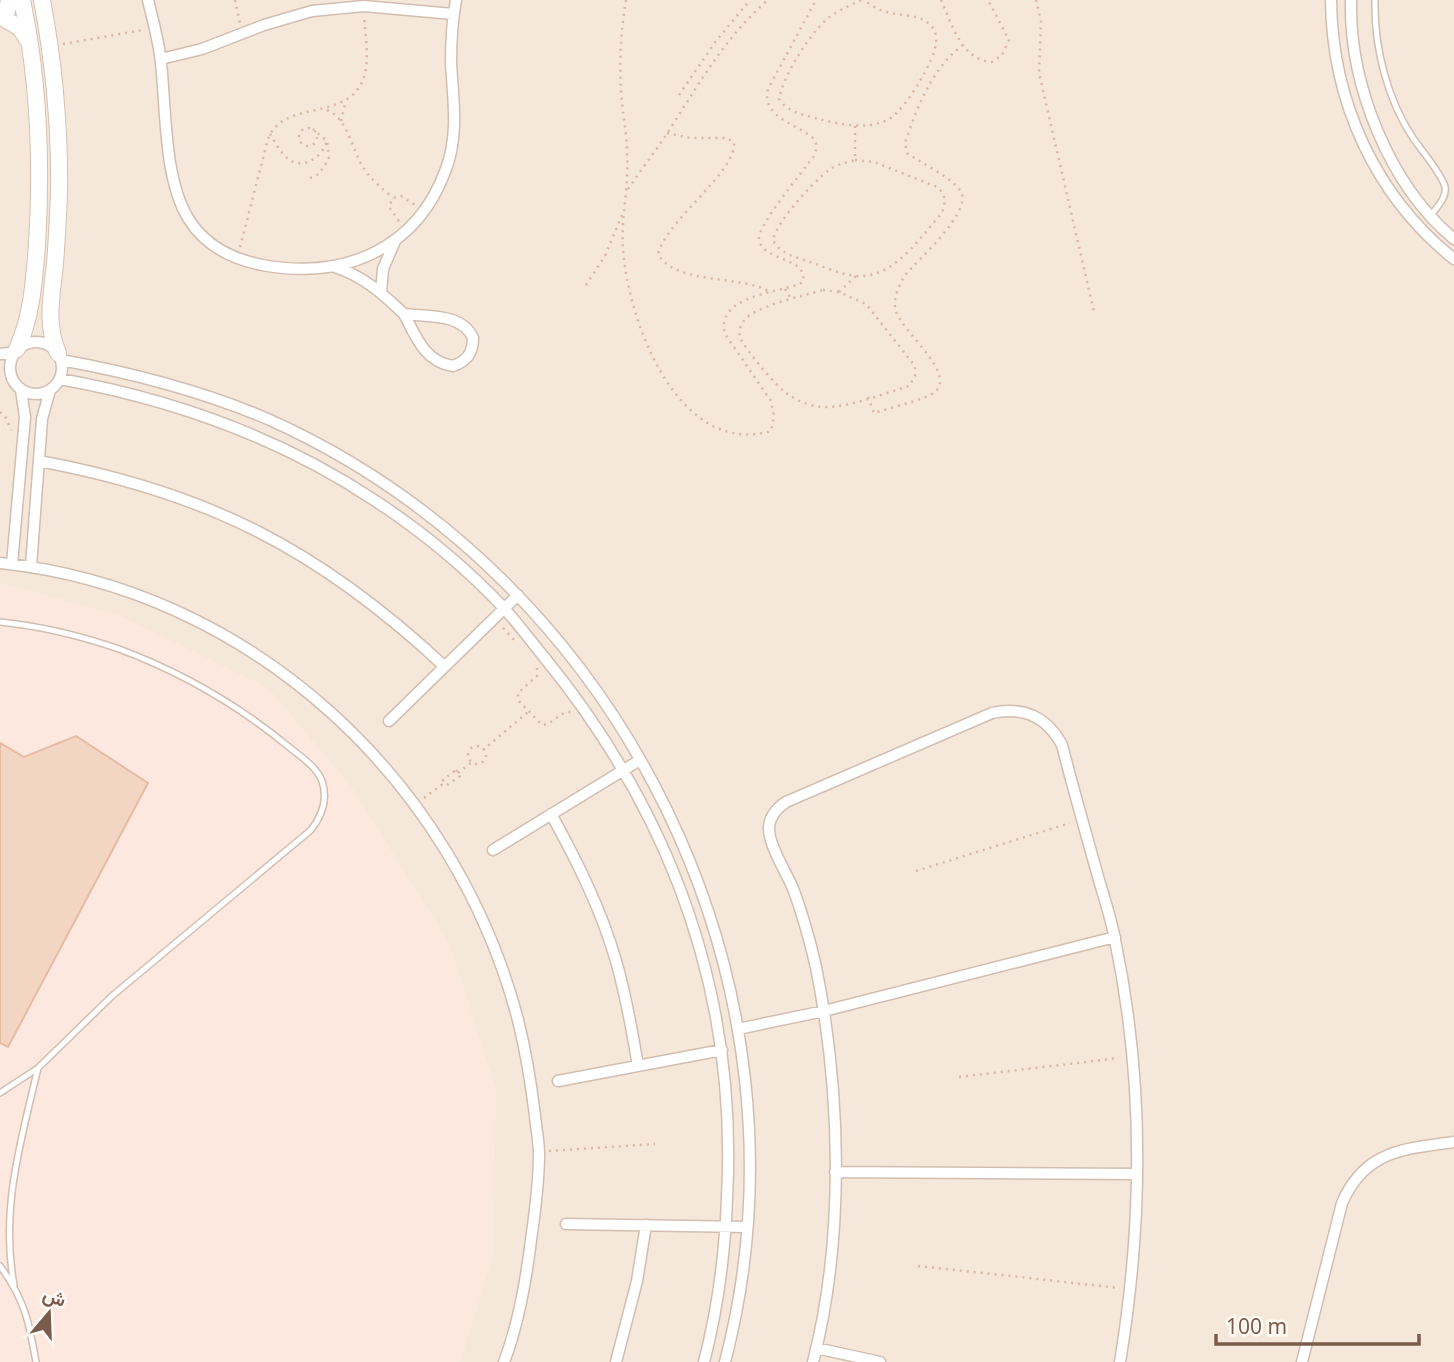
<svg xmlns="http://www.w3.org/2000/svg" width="1454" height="1362" viewBox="0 0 1454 1362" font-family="'Noto Sans',Vazirmatn,sans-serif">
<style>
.residential{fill:#f5e8da}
.commercial{fill:#fde8e0}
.building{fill:#f3d5c3;stroke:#e6bba3;stroke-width:2}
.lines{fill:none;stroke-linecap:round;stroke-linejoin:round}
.lane-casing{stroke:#d1beb0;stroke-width:8}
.street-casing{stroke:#d1beb0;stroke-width:13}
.secondary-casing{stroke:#d6c0b0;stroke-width:18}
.path{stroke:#d9b8a5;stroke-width:2.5;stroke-dasharray:2 5;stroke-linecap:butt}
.lane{stroke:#fff;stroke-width:5}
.street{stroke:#fff;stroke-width:10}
.secondary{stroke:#fff;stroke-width:16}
</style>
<rect width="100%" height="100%" fill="#fdf6ec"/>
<path class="residential" d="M0 0H1454V1362H0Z"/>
<path class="commercial" d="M0 583 119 615 268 688 350 785 449 943 496 1088 493 1257 460 1362H0Z"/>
<path class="building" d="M76 736 148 783 8 1047 0 1043V743L24 757Z"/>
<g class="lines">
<g class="lane-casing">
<path id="lane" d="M1375 0C1374 47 1387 99 1413 138 1421 150 1442 174 1445 187 1447 198 1436 208 1431 215
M0 622C40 626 81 636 119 649 181 672 238 705 289 747 301 757 316 766 322 781 328 799 322 816 311 830L112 996 38 1068 0 1093
M0 1266C25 1300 29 1322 36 1362
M14 1285C0 1210 21 1140 38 1068"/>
</g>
<g class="street-casing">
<path id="street" d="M148 0C153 21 159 42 161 63 166 109 164 179 188 218 204 245 232 259 262 265 343 280 417 250 446 169 459 134 453 99 451 63 451 42 452 21 456 0
M1331 0C1332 101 1375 196 1454 259
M1351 0C1349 84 1389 185 1454 239
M161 59 202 49 264 25 312 11 364 6 453 14
M335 267C363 276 382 293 404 314
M381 292 383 269 395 241
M404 314C428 317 462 313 473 338 473 353 467 361 453 366 425 362 416 337 404 314Z
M10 368a26 26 0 1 1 52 0a26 26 0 1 1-52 0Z
M0 354 15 352
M61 360C133 373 203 391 270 420 623 579 823 986 725 1362
M60 379C172 399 279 437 374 500 420 530 464 566 502 606 517 622 530 640 544 657 672 814 738 995 727 1198 725 1253 718 1308 704 1362
M39 461C207 492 320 550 444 666
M0 563C250 589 455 779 518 1020 526 1052 531 1083 535 1116 536 1128 539 1141 539 1154 539 1182 535 1212 531 1240 526 1281 519 1323 504 1362
M12 564 25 417 21 390
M31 566 42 419 50 390
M389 721 518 595
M551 814C577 861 601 909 616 961 626 995 632 1030 638 1066
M493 850 640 760
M738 1029 824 1011 1115 937
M558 1081 722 1050
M835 1172 1137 1174
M566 1224 746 1227
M816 1348 880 1362
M616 1362 637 1281 646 1225
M813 1362C845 1238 841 1092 816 967 810 941 803 916 794 891 787 873 768 845 769 827 770 815 777 808 786 802L992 713C1023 706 1047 717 1062 745 1073 788 1085 830 1097 873 1103 895 1111 917 1115 940 1144 1078 1143 1222 1120 1362
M1302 1362 1342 1203C1365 1150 1404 1149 1454 1142"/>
</g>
<g class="secondary-casing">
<path id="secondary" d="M42 0C54 64 60 128 59 193 58 216 57 240 55 263 52 295 45 323 58 353
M0 16 20 28 29 42
M2 16 7 11 9 0
M17 349C32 317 34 280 37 245 42 163 39 81 22 0"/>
</g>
<path class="path" d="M235 0 240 23
M626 0C621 30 619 60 621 90 622 111 627 132 627 154 629 186 621 217 623 249 628 321 678 458 771 431L774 416 771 401 725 334C715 298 772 293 797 285L803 282C808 256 762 262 759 239 757 226 804 170 814 156 817 148 818 144 812 137 795 124 761 116 768 89L816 0
M861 0C849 6 837 11 827 19 809 35 783 76 779 99 788 112 800 114 815 118 838 124 867 131 889 119 905 110 936 59 936 42 937 35 934 27 928 23 918 14 899 16 887 12 878 10 870 4 863 0
M941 0C952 24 961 60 992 62L1002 55 1009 40 988 0
M1036 0 1041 21 1039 73 1094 312
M63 44 143 30
M679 95 716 41 750 0
M327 110C349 119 352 152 365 170 372 181 383 189 393 198
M341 121 346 101
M855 126V160
M299 137a9 9 0 1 1 18 0a9 9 0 1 1-18 0Z
M667 133 690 138H726L734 142C737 172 668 218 658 254 676 286 743 274 772 293
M270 134C275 142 280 152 287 158 302 171 322 158 327 141
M855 160 874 162 937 187C946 195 946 201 942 213 920 237 895 278 857 276 841 275 825 267 810 262 796 257 780 254 773 240 777 221 813 182 829 170 837 164 846 163 855 160Z
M310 178 319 174 329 159 327 141 313 129
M628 189C641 170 655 152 668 132 699 84 724 38 768 0
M399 221 389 207 393 198 401 196 415 205
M240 247 268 139C283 98 349 123 364 77 370 59 365 35 364 16
M586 285 605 256 622 215
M785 289 792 300
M823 290 839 292 866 304 915 366V376L909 386C882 394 852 407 824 407 812 407 800 402 789 395 778 389 744 348 740 337 739 332 740 326 743 322 753 306 803 296 823 290Z
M839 292 856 276
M868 397 874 413C886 409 927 399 935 392 957 373 901 331 896 311 892 299 899 286 905 275 918 260 972 212 961 192 953 178 921 163 907 153L905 143C917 107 932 68 963 45
M0 412 6 418 11 430
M503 628 515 641
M537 668V676L518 693V700L542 725C554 724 560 711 571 712
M468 755a9 9 0 1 1 18 0a9 9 0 1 1-18 0Z
M483 750 528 712
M456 770 460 776 447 785 443 780Z
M458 773 472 762
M424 798 444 783
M916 871 1070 823
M959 1077 1119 1058
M549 1151 655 1144
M918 1266 1120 1288"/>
<use href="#lane" class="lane"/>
<use href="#street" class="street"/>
<use href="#secondary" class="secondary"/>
</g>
<g transform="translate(49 1313) rotate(19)" stroke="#fffaf3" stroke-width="5" paint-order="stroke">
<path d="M0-5L12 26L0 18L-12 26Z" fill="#7a5c4d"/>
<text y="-10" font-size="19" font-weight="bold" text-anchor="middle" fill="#7a5c4d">ش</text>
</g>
<path d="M1216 1334v10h203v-10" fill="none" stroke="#7a5c4d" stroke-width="3.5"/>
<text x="1226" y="1334" font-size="21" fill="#7a5c4d" stroke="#fffaf3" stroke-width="5" paint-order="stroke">100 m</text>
</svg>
